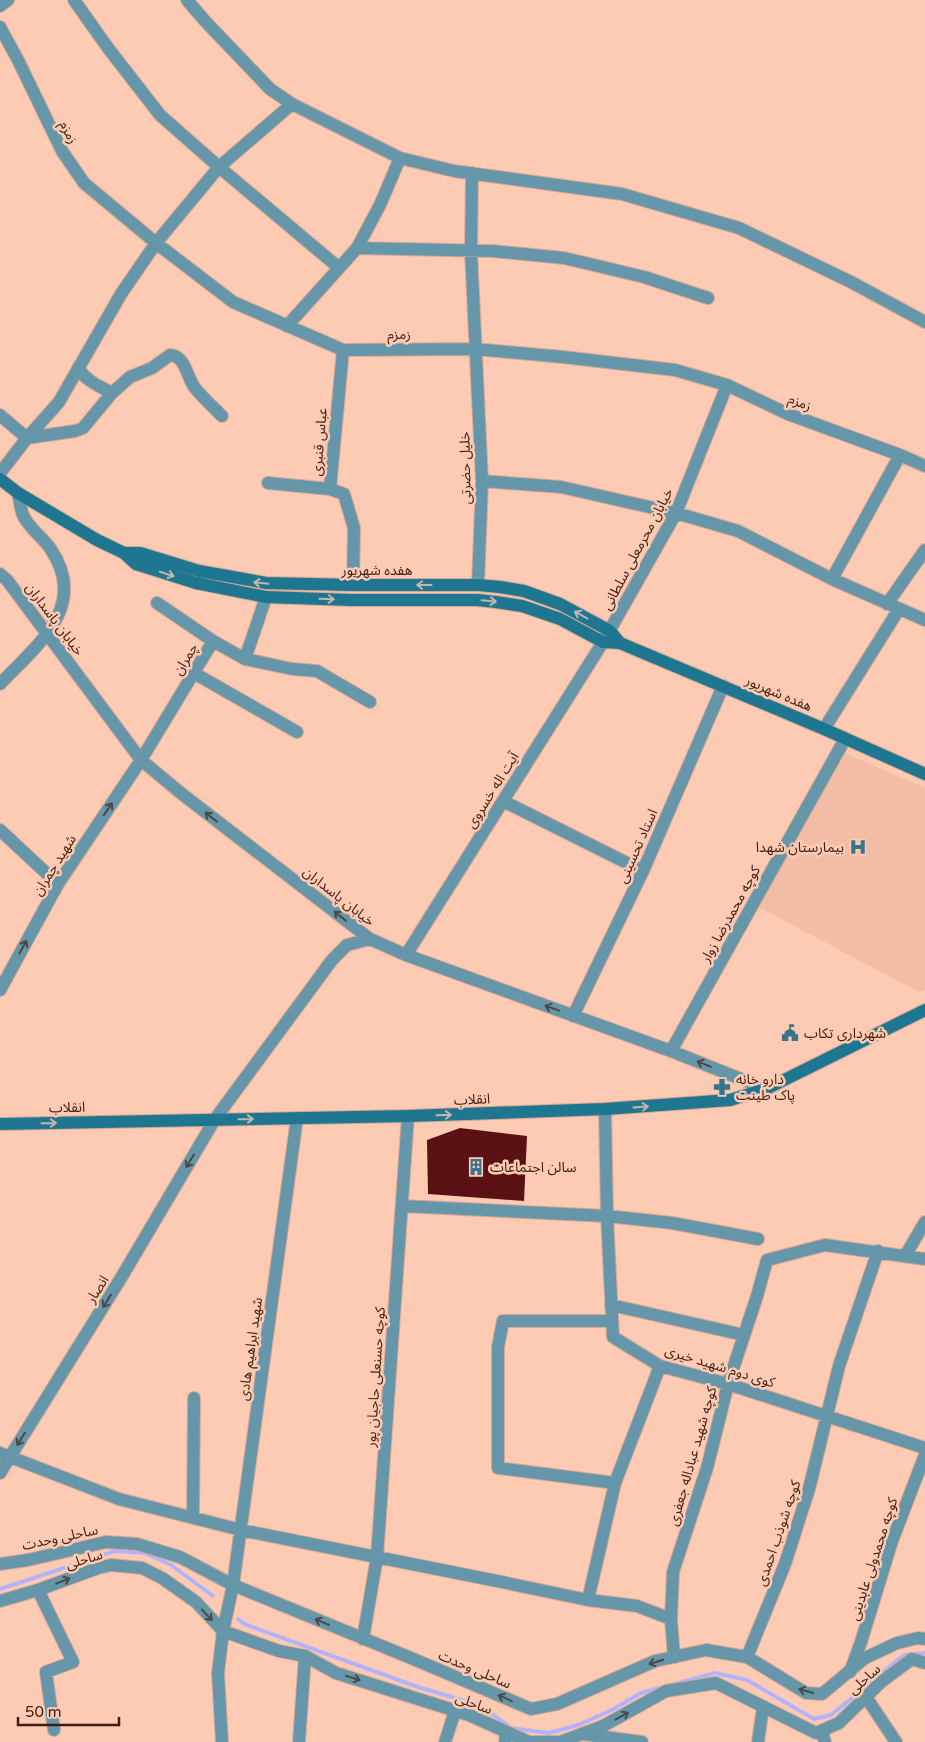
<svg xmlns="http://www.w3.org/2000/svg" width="925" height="1742" viewBox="0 0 925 1742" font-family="'Varela Round','Noto Sans Arabic',sans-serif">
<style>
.built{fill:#f3bca5}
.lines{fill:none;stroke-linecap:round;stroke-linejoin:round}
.stream{stroke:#b3b3fd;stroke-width:4}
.building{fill:#5a1113}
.minor-casing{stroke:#d7a893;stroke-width:14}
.tertiary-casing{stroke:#d7a893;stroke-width:14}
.secondary-casing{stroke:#d7a893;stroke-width:14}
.minor{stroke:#6696a9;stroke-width:12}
.tertiary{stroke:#6696a9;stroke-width:12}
.secondary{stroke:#1f7691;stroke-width:12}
.oneway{stroke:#c6b5ab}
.oneway2{stroke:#4b4846}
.labels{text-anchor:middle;stroke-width:5;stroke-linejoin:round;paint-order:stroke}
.street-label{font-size:14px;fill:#3d1e10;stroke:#fdcab4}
.poi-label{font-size:14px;fill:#3d1e10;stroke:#fdcab4;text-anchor:start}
</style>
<rect width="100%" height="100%" fill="#fdcab4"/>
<path class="built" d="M845 753 925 788V989L919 992 758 907Z"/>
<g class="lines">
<path class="stream" d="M0 1589 115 1551 145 1553 171 1565 213 1596
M238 1619 244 1624 418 1687 479 1705 511 1728 549 1733 578 1725 612 1710 641 1693 715 1673 747 1680 814 1719 831 1715 863 1689
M872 1681 904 1655 925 1653"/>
</g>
<path class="building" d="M460 1128 527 1136 524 1201 428 1194 427 1140Z"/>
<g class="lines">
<g class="minor-casing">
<path id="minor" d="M74 0 108 48 160 115 219 167 338 267
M187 0 205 21 270 89 292 104 400 158 454 171 622 194 739 228 851 282 925 322
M0 6 8 0
M0 27 18 60 62 151 84 183 156 243 233 302 343 350 475 349 563 357 675 370 727 385 788 414 900 455 925 466
M472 173 471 252 482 481 478 585
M357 248 493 251 564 258 644 277 708 298
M287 326 357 248 380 205 400 158
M343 350 330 489 344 494 354 528 353 585
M78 368C86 381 99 386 112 393
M0 415 27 438 75 431 83 428 112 393 130 377 152 368 170 355C186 356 187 378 195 388 203 398 213 407 222 416
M0 473 27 438 59 402 121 294 156 243 219 167 292 104
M482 481 561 487 676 513 738 531 832 579 925 620
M268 483 330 489
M0 574 7 580 141 760 182 794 370 939 406 955 671 1051 766 1089
M832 579 900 455
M157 603 213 641
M887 604 925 550
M245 659 266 597
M194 673 297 732
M0 684C37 645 90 606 50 548 42 537 28 527 23 515 20 508 20 500 18 493
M824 729 899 609
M503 801 643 871
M0 830 58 884
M406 955 603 642 676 513 727 385
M0 990 58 884 141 760 213 641 245 659 292 669 317 671 370 702
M573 1016 643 871 723 686
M671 1051 845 739
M605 1109 607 1216 613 1337 660 1366 728 1384 925 1448
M402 1206 607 1216 672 1223 758 1239
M905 1256 925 1222
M611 1305 744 1335
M612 1321H503L498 1347V1468L615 1483
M0 1453 119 1499 241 1530 497 1581 588 1600 637 1606 671 1619
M0 1473 124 1273 215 1119 332 960 347 945 370 939
M193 1517 194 1398
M38 1590 73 1662 46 1672 54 1730
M588 1600 615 1483 660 1366
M363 1639 377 1557 408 1116
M674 1657 671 1619 673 1572 707 1468 728 1384 757 1296 767 1260 825 1245 925 1259
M747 1657 785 1564 809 1489 839 1366 878 1251
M850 1672 861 1642 892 1541 925 1455
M866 1697 896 1742
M822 1731 825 1742
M582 1734 642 1742
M222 1742 218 1673 223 1631 233 1585 297 1118
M299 1742 305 1656
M445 1742 455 1711
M505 1742 506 1732
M758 1742 763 1707"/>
</g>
<g class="tertiary-casing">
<path id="tertiary" d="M0 1564 28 1560 106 1542 137 1544 180 1557 233 1585 411 1658 531 1709 557 1704 655 1661 706 1650 747 1657 806 1693 822 1694 865 1658 897 1643 918 1638 925 1639
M0 1601 38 1590 98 1568 111 1565 142 1568 162 1578 196 1602 223 1631 279 1651 305 1656 336 1673 469 1715 529 1742H560L603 1726 666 1691 716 1683 816 1733 839 1723 881 1682 912 1659 925 1663"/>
</g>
<g class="secondary-casing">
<path id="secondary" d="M0 479 18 493 97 540 124 553 136 564 196 583 266 597 351 600H477L496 602 522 606 560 619 603 642 620 643 824 729 925 774
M124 553H140L199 571 266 583 353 585H478L500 587 524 591 560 604 610 631 620 643
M0 1124 408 1116 605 1109 730 1100 766 1089 925 1010"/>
</g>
<use href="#minor" class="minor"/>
<use href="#tertiary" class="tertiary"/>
<use href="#secondary" class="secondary"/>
</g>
<defs><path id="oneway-shaft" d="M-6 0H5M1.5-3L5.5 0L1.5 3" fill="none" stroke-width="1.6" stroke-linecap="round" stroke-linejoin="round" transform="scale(1.25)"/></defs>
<g class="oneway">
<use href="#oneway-shaft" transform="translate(167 574) rotate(18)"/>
<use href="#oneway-shaft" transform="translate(261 583) rotate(-174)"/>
<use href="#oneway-shaft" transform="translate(424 585) rotate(180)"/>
<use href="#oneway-shaft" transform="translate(327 599) rotate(2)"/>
<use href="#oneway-shaft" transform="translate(489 601) rotate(5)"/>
<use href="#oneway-shaft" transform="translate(581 615) rotate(-151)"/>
<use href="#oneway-shaft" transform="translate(641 1107) rotate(-4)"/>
<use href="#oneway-shaft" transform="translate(444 1115) rotate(-2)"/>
<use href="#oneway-shaft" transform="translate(246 1119) rotate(-1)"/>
<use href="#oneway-shaft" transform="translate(49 1123) rotate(-1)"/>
</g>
<g class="oneway2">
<use href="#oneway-shaft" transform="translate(108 809) rotate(-56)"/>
<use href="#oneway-shaft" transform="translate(211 817) rotate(-142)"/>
<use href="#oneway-shaft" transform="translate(340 916) rotate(-142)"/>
<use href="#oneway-shaft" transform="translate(23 947) rotate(-61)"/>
<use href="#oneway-shaft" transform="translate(552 1008) rotate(-160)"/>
<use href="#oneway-shaft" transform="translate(704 1064) rotate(-158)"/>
<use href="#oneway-shaft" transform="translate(190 1161) rotate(121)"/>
<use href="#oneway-shaft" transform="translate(107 1301) rotate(122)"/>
<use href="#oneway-shaft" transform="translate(21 1439) rotate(122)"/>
<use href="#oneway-shaft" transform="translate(63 1581) rotate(-21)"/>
<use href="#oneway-shaft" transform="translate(207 1615) rotate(47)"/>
<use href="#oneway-shaft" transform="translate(322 1622) rotate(-157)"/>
<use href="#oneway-shaft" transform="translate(656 1662) rotate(162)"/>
<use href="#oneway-shaft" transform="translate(353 1678) rotate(18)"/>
<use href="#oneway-shaft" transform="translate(806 1691) rotate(-164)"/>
<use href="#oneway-shaft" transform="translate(505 1698) rotate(-156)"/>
<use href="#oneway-shaft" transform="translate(622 1716) rotate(-29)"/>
</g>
<defs>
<g id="hospital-bare" transform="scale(1.35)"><path d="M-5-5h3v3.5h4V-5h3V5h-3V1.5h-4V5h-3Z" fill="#37758b" stroke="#fdcab4" stroke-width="2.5" paint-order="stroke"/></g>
<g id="civic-bare" transform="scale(1.35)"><path d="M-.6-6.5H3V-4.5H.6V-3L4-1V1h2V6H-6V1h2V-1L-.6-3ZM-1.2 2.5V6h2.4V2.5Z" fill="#37758b" stroke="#fdcab4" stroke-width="2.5" paint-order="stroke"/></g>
<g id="pharmacy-bare" transform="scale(1.35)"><path d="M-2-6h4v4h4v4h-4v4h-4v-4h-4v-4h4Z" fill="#37758b" stroke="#fdcab4" stroke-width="2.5" paint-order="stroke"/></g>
<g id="building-bare" transform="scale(1.35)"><path d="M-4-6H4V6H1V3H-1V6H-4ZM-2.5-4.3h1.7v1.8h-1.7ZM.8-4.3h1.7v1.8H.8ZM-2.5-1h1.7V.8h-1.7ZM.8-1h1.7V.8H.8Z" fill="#37758b" stroke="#fdcab4" stroke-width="2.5" paint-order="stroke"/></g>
</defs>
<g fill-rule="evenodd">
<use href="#hospital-bare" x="858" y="847"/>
<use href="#civic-bare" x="790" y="1033"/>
<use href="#pharmacy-bare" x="722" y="1087"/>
<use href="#building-bare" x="476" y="1167"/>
</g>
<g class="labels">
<g class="street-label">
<text transform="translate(69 132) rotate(63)" y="5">زمزم</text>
<text x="399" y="339">زمزم</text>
<text transform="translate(800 402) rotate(22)" y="5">زمزم</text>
<text transform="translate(319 442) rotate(-85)" y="5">عباس قنبری</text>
<text transform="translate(465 468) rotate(-91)" y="5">خلیل حضرتی</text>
<text transform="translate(637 549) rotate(-62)" y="5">خیابان محرمعلی سلطانی</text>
<text x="377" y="575">هفده شهریور</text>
<text transform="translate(55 619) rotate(53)" y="5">خیابان پاسداران</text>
<text transform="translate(185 659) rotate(-59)" y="5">چمران</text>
<text transform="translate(779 693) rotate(23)" y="5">هفده شهریور</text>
<text transform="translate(492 790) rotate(-58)" y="5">آیت اله خسروی</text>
<text transform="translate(637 846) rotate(-66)" y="5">استاد تحسینی</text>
<text transform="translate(54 865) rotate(-58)" y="5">شهید چمران</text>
<text transform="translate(339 896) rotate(38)" y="5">خیابان پاسداران</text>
<text transform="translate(730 914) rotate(-61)" y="5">کوچه محمدرضا زوار</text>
<text transform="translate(472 1099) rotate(-2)" y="5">انقلاب</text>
<text transform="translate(67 1107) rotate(-1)" y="5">انقلاب</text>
<text transform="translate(97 1289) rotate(-58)" y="5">انصار</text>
<text transform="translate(250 1349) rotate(-82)" y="5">شهید ابراهیم هادی</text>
<text transform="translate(720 1366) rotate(17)" y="5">کوی دوم شهید خیری</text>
<text transform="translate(375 1377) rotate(-86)" y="5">کوچه حسنعلی حاجیان پور</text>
<text transform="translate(692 1456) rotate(-74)" y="5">کوچه شهید عباداله جعفری</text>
<text transform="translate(778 1533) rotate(-71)" y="5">کوچه شوذب احمدی</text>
<text transform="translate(60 1537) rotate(-12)" y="5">ساحلی وحدت</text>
<text transform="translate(84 1559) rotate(-17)" y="5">ساحلی</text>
<text transform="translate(873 1559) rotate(-72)" y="5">کوچه محمدولی عابدینی</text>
<text transform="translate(475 1669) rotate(23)" y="5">ساحلی وحدت</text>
<text transform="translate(864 1679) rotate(-42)" y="5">ساحلی</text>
<text transform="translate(474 1703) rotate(20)" y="5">ساحلی</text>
</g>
<g class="poi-label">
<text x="844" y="852" text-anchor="end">بیمارستان شهدا</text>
<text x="804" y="1038">شهرداری تکاب</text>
<text x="736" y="1084">دارو خانه<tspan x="736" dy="16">پاک طینت</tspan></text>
<text x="490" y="1172">سالن اجتماعات</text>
</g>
</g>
<path d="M18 1717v8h101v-8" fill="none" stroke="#3d1e10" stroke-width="2.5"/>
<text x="25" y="1717" font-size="15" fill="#3d1e10" stroke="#fdcab4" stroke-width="4" paint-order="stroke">50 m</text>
</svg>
